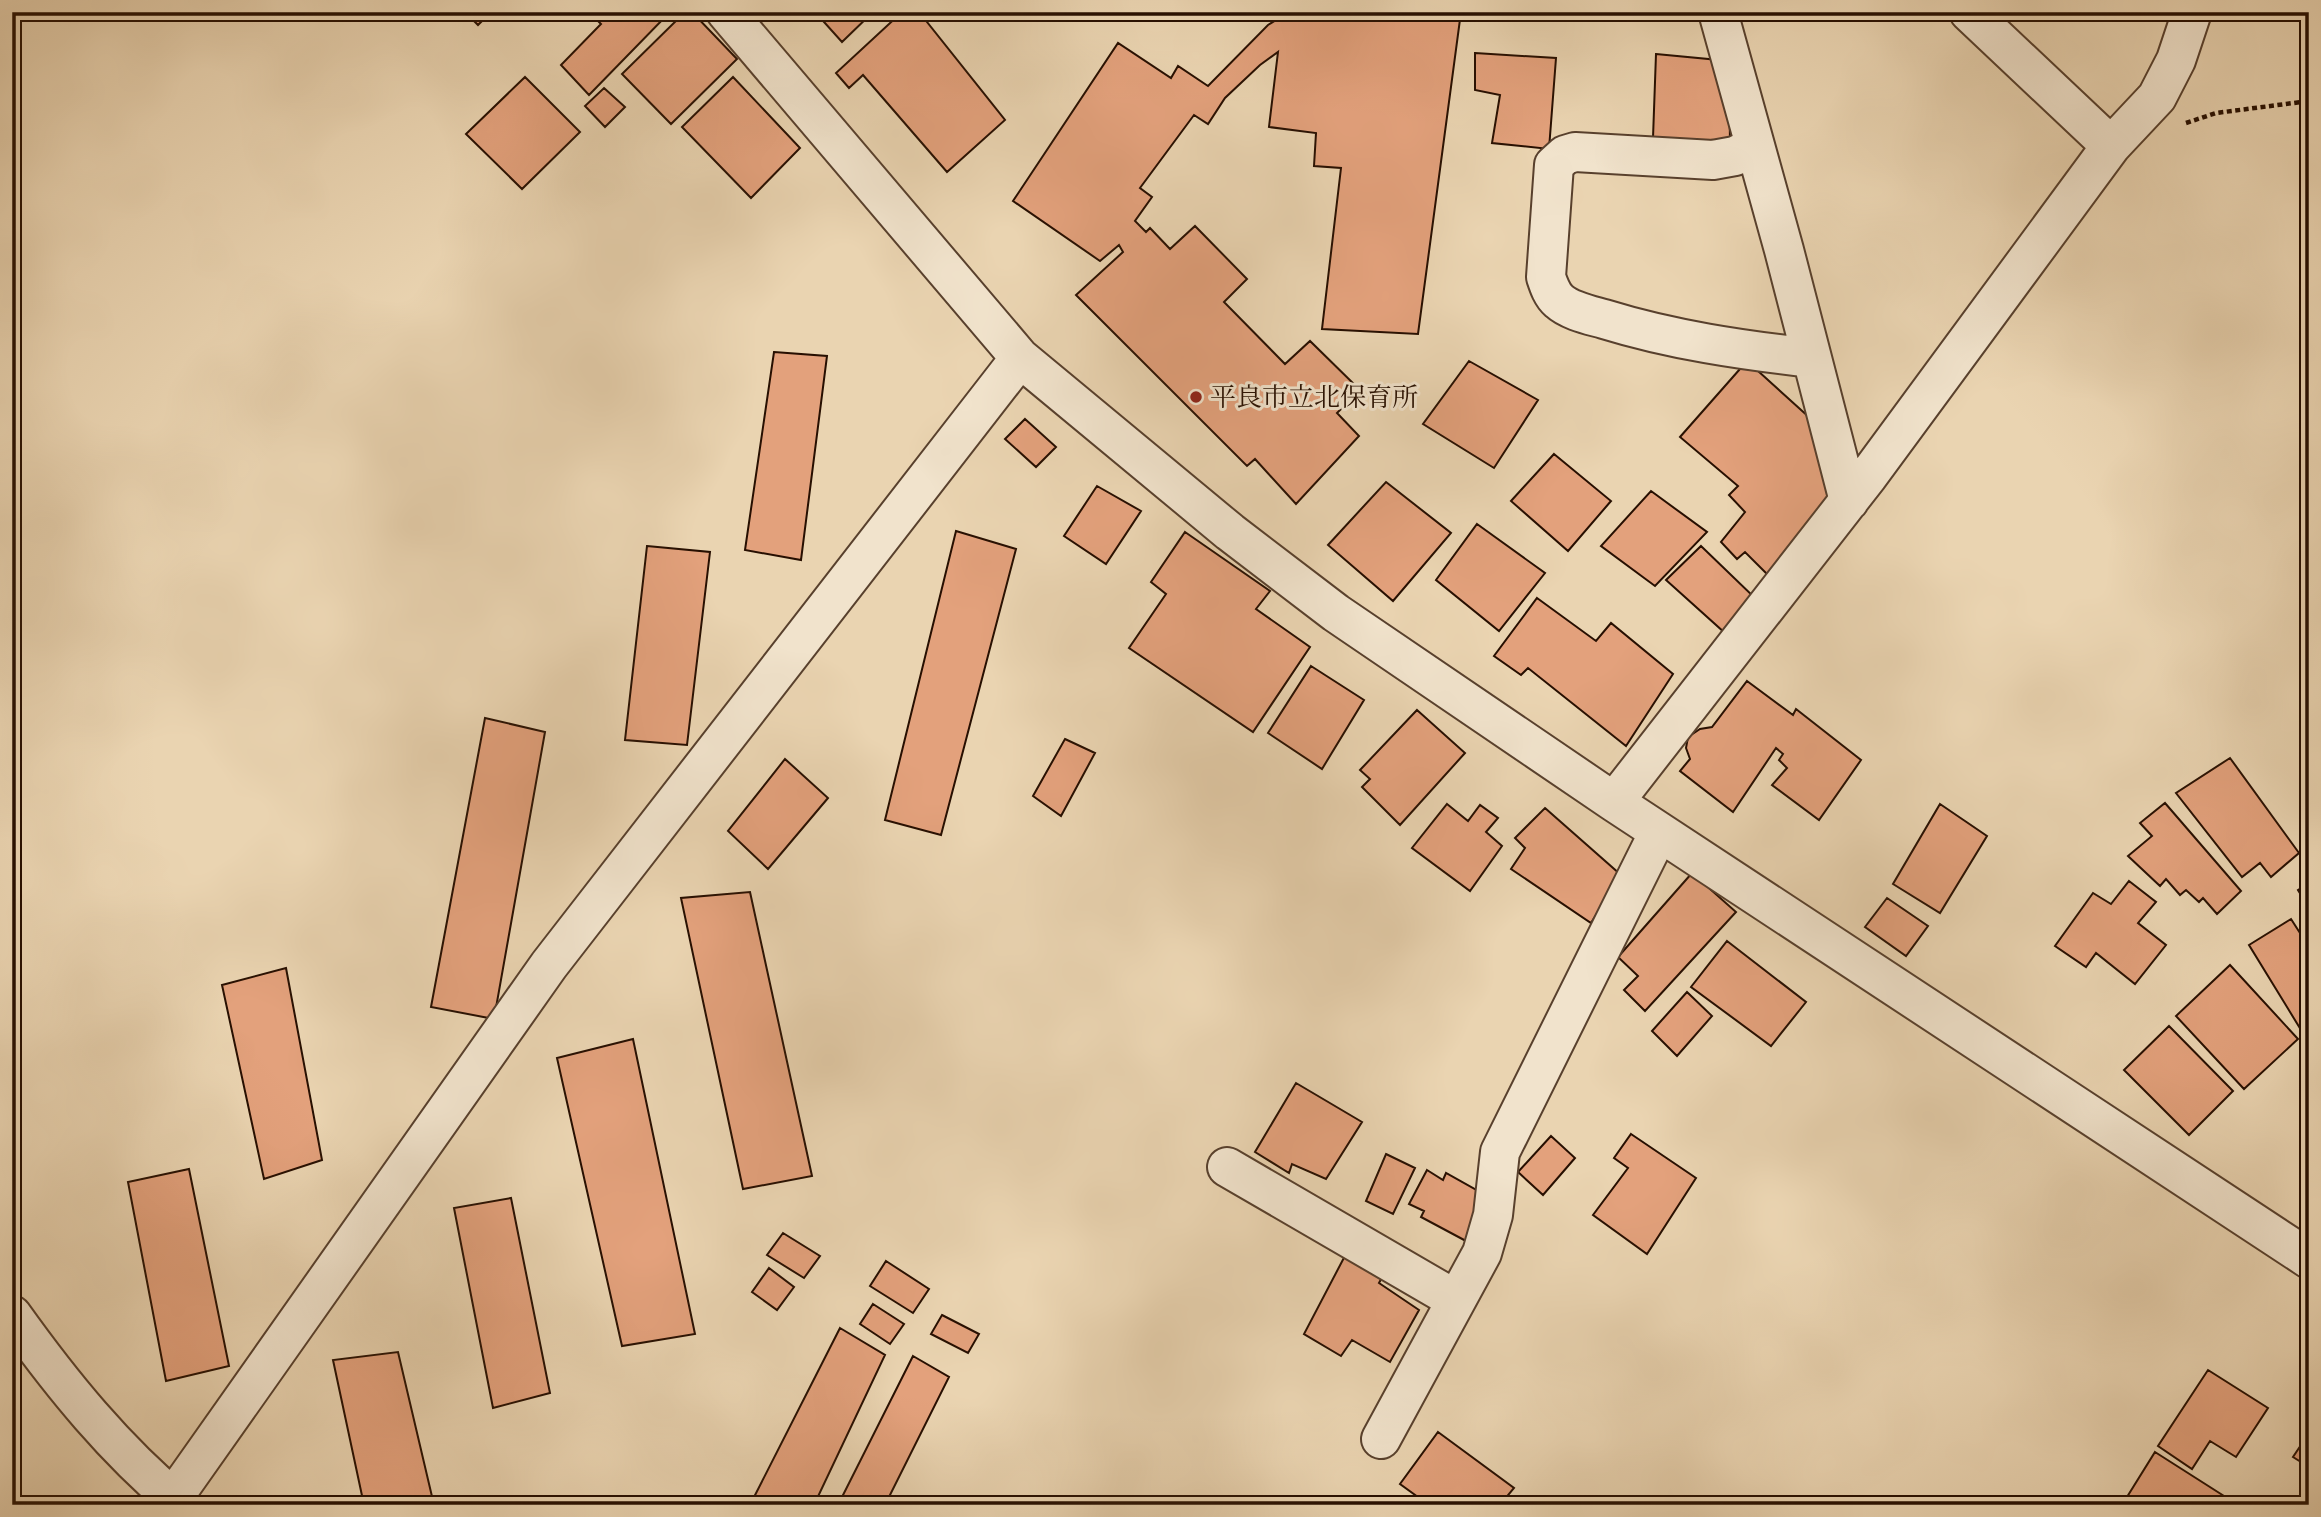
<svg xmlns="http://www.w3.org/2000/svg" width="2321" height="1517" viewBox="0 0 2321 1517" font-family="'EB Garamond','Noto Serif JP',serif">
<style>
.building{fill:#e3a17c;stroke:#270f01;stroke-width:2}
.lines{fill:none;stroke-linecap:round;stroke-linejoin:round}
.minor-casing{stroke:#58402d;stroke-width:42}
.path{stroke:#270f01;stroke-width:4.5;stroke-dasharray:5 3.5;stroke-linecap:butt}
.minor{stroke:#f1e3cc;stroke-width:38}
.poi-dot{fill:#8f2418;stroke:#f1e3cc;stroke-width:2.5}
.labels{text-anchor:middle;stroke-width:6;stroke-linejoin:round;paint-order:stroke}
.poi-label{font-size:26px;fill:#270f01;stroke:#f1e3cc;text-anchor:start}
</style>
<rect width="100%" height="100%" fill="#ead4b1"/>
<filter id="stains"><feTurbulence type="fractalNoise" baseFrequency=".00286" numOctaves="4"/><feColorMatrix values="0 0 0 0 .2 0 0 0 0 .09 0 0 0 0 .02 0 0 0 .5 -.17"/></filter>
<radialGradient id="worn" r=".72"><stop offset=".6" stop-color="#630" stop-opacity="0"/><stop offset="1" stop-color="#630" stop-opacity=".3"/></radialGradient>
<path class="building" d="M465 12H491L478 25Z
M589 12H670L589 95 561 65 601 24Z
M685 12H692L737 59 671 124 622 74Z
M815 12H873L842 42Z
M902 12H919L1005 120 947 172 863 75 849 88 836 73Z
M1289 12H1461L1418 334 1322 329 1341 168 1314 166 1316 133 1269 127 1278 52 1260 65 1225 98 1208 124 1194 115 1140 188 1152 197 1135 221 1146 232 1150 228 1170 249 1195 226 1247 279 1224 302 1285 364 1310 341 1360 390 1337 413 1359 436 1296 504 1255 459 1247 466 1076 295 1123 252 1119 245 1100 261 1013 201 1118 43 1171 78 1178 66 1208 86 1268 25Z
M1475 53 1556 58 1549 149 1492 143 1500 95 1475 90Z
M1656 54 1729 61 1730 143 1653 138Z
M525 77 580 132 522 189 466 134Z
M733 77 800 148 751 198 682 127Z
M604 88 625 107 605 127 585 106Z
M774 352 827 356 801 560 745 550Z
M1469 361 1538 400 1494 468 1423 424Z
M1747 361 1821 428 1830 509 1768 575 1745 552 1737 559 1721 542 1745 512 1729 495 1738 486 1680 437Z
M1025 419 1056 447 1036 467 1005 439Z
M1554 454 1611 501 1568 551 1511 501Z
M1386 482 1451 533 1393 601 1328 545Z
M1097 486 1141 511 1106 564 1064 536Z
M1651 491 1707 532 1655 586 1601 546Z
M1477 524 1545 573 1499 631 1436 580Z
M956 531 1016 549 941 835 885 820Z
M1185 532 1270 591 1256 609 1310 647 1253 732 1129 648 1166 594 1151 582Z
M647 546 710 552 687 745 625 740Z
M1701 546 1756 599 1725 633 1666 580Z
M1537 598 1596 641 1611 623 1673 674 1626 746 1528 668 1521 675 1494 656Z
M1311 666 1364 700 1322 769 1268 733Z
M1747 681 1793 715 1796 709 1861 760 1819 820 1772 785 1787 768 1779 760 1783 754 1776 748 1733 812 1680 771 1690 759 1686 748 1688 737 1700 729 1712 727Z
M1417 710 1465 753 1400 825 1362 787 1370 779 1360 770Z
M485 718 545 732 494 1019 431 1007Z
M1065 739 1095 753 1061 816 1033 796Z
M2230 758 2299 853 2271 877 2260 863 2242 877 2176 793Z
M785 759 828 798 768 869 728 831Z
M2165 803 2241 891 2217 914 2203 898 2199 902 2186 890 2180 895 2166 879 2160 886 2128 856 2152 836 2140 823Z
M1447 804 1468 821 1480 805 1498 818 1486 832 1502 846 1470 891 1412 848Z
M1940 804 1987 836 1940 913 1893 884Z
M1545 808 1621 875 1591 923 1511 869 1525 848 1515 838Z
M1692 873 1736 912 1645 1011 1624 990 1638 976 1618 957Z
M2129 881 2156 902 2138 923 2166 945 2135 984 2096 953 2086 967 2055 946 2093 893 2111 904Z
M2309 883V908L2298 890Z
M750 892 812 1176 743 1189 681 898Z
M1887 898 1928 926 1906 956 1865 927Z
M2291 919 2309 947V1043L2249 945Z
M1727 941 1806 1002 1771 1046 1691 987Z
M2230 965 2298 1039 2244 1089 2176 1016Z
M286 968 322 1160 264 1179 222 985Z
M1687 992 1712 1016 1677 1056 1652 1031Z
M2169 1026 2233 1091 2189 1135 2124 1070Z
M633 1039 695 1334 622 1346 557 1058Z
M1296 1083 1362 1122 1326 1179 1292 1164 1289 1173 1255 1152Z
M1631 1134 1696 1178 1647 1254 1593 1215 1628 1168 1614 1158Z
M1551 1136 1575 1158 1543 1195 1518 1172Z
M1386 1154 1415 1168 1393 1214 1366 1201Z
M189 1169 229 1366 166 1381 128 1182Z
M1427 1170 1443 1180 1446 1173 1487 1196 1466 1241 1421 1217 1424 1211 1409 1204Z
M511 1198 550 1393 493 1408 454 1208Z
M783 1233 820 1256 804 1278 767 1255Z
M1347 1252 1384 1274 1379 1283 1419 1310 1390 1362 1352 1340 1341 1356 1304 1334Z
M886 1261 929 1289 913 1313 870 1286Z
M769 1268 794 1287 777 1310 752 1292Z
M873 1304 904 1324 890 1344 860 1324Z
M942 1315 979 1334 968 1353 931 1334Z
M840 1328 885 1355 814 1505H750Z
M398 1352 434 1505H364L333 1360Z
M913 1356 949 1377 885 1505H838Z
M2208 1370 2268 1408 2236 1457 2210 1441 2192 1469 2158 1446Z
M1438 1432 1514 1488 1500 1505H1429L1400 1484Z
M2309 1433V1467L2293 1457Z
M2155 1452 2224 1496 2218 1505H2122Z"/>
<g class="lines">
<g class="minor-casing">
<path id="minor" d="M726 12 1020 358 1230 532 1336 613 1614 802 2309 1259
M1718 12 1784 250 1849 501
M1969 12 2111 146
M1755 146 1735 156 1713 160 1575 152 1565 155 1554 165 1546 277C1549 286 1552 295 1559 301 1570 311 1590 315 1604 319 1672 340 1741 350 1812 358
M1614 802 1868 476 2111 146 2157 97 2176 60 2192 12
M1227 1167 1456 1300
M12 1315C62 1385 115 1450 181 1505
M1381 1439 1482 1253 1493 1215 1500 1152 1659 832
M173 1498 549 965 1020 358"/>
</g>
<path class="path" d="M2186 123 2216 113 2309 101"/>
<use href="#minor" class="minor"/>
</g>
<circle class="poi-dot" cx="1196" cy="397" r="7"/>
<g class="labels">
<g class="poi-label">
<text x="1210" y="406">平良市立北保育所</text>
</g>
</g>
<rect width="2321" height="1517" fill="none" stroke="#ead4b1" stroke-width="42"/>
<rect x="14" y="14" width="2293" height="1489" fill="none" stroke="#270f01" stroke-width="3.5"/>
<rect x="21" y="21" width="2279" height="1475" fill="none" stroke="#270f01" stroke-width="2"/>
<rect width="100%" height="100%" filter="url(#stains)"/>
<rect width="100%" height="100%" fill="url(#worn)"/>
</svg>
